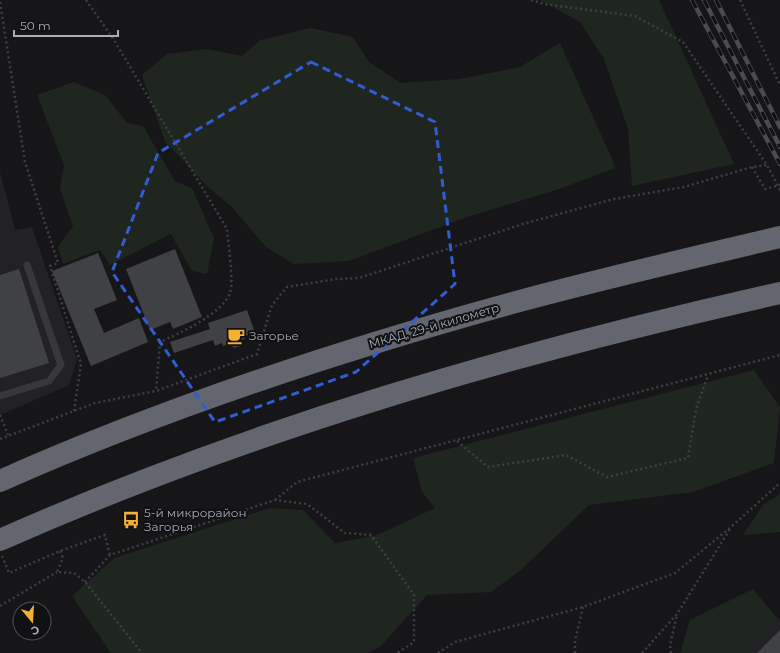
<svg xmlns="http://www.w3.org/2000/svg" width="780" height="653" viewBox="0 0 780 653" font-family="Montserrat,sans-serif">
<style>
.built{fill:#222225}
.green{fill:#1e261f}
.building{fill:#404145}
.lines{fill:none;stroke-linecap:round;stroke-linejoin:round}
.path{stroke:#3d3f44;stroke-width:2.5;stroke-dasharray:2 3;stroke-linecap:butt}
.lane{stroke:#37383d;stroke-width:7}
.highway{stroke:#63666e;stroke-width:22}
.rail-casing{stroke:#4a4c52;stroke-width:4.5}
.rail{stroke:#111113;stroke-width:3;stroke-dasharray:9;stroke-linecap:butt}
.marked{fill:none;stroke:#325cd3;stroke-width:3;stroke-dasharray:8 5;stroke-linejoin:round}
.labels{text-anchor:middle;stroke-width:4;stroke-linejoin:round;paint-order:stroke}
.street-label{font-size:12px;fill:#a8adb8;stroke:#111113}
.poi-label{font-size:12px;fill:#a8adb8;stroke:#111113;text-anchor:start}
</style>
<rect width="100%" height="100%" fill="#161618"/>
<path class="built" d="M0 172 15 230 32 227 77 359 69 385 0 415Z
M780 619V653H744Z"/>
<path class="green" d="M540 0H659L734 164 632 186 628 129 604 59 580 22Z
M311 28 353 37 369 62 401 83 460 79 520 67 560 43 616 168 556 190 470 216 349 261 294 264 266 247 232 207 209 188 165 142 142 75 167 54 207 49 242 56 260 40Z
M74 82 105 95 127 123 143 126 175 181 192 188 214 238 207 274 192 271 171 234 110 265 100 250 63 264 58 247 73 226 60 189 64 165 37 95Z
M754 370 780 407 774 463 693 492 589 505 522 569 491 592 427 595 380 647 367 653H111L72 596 114 558 270 508 303 510 335 543 377 535 435 508 422 492 413 458Z
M780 494V532L743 535 763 505Z
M753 589 779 620 744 653H680L690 620Z"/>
<path class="building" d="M175 249 202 317 173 329 170 322 150 330 126 269Z
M98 253 117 300 94 309 104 333 139 318 148 342 91 366 52 271Z
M19 269 49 363 0 378V275Z
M247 310 255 333 245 336 246 338 241 340 240 346 234 348 229 344 223 346 222 343 215 346 213 340 174 353 170 342 210 329 208 323Z
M780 630V653H757Z"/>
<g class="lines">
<path class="path" d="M86 0 114 40 227 229C228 241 234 283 230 293 222 314 180 333 160 342L156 391
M531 0 544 4 635 16 683 42 767 165 780 190
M740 0 780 85
M0 2 25 162 58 263 50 266 81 364 74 411
M752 167 765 189 780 185
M0 415 8 435
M0 439 95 403 156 391 257 354 272 305 287 287 336 279 359 278 523 224 614 199 684 187 752 167 767 165
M457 441 488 467 566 455 607 477 688 458 696 409 708 375
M275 500 297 482 780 355
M60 551 63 558 57 572 74 573 85 582 142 653
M2 556 9 573 60 551 105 535 110 555
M85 582 110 555 275 500 307 504 345 533 371 535 414 595V642L397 653
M0 606 57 572
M438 653 455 642 583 607 675 573 731 527 780 483
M575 653V641L583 607
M642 653 677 614 730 529
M671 653 670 645 677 615"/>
<path class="lane" d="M0 396 49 381 61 365 27 265"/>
<path class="highway" d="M0 481C166 407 341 350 516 302 604 278 692 258 780 237
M0 540C250 429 513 353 780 293"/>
<g class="rail-casing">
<path id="rail" d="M692 0 780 164
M704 0 780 147
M716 0 780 127"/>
</g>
<use href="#rail" class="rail"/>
</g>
<path class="marked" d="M311 62 435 122 455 284 356 372 215 422 112 272 158 153Z"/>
<defs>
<g id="cafe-bare" transform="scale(1.38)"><path d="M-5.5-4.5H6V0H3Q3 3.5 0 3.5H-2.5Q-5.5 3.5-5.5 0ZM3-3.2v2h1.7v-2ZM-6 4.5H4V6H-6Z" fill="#f2b134" stroke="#111113" stroke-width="2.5" paint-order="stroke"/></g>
<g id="bus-bare" transform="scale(1.38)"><path d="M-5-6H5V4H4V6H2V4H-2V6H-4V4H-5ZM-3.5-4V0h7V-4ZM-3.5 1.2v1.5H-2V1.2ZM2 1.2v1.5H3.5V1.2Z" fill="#f2b134" stroke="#111113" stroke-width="2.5" paint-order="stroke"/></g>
</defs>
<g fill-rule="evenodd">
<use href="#cafe-bare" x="236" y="336"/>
<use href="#bus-bare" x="131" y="520"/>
</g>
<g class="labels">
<g class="street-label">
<text transform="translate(434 326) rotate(-16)" y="4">МКАД, 29-й километр</text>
</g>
<g class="poi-label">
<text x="249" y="340">Загорье</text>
<text x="144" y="517">5-й микрорайон<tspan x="144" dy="14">Загорья</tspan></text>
</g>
</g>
<g transform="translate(32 621) rotate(162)"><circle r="19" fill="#111113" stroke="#4d4f55"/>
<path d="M0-3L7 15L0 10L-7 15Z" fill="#f2b134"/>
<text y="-6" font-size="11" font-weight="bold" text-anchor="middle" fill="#a8adb8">С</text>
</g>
<path d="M14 30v6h104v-6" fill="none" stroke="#a8adb8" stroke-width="2"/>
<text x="20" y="30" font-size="12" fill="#a8adb8" stroke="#111113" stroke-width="3" paint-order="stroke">50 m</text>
</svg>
